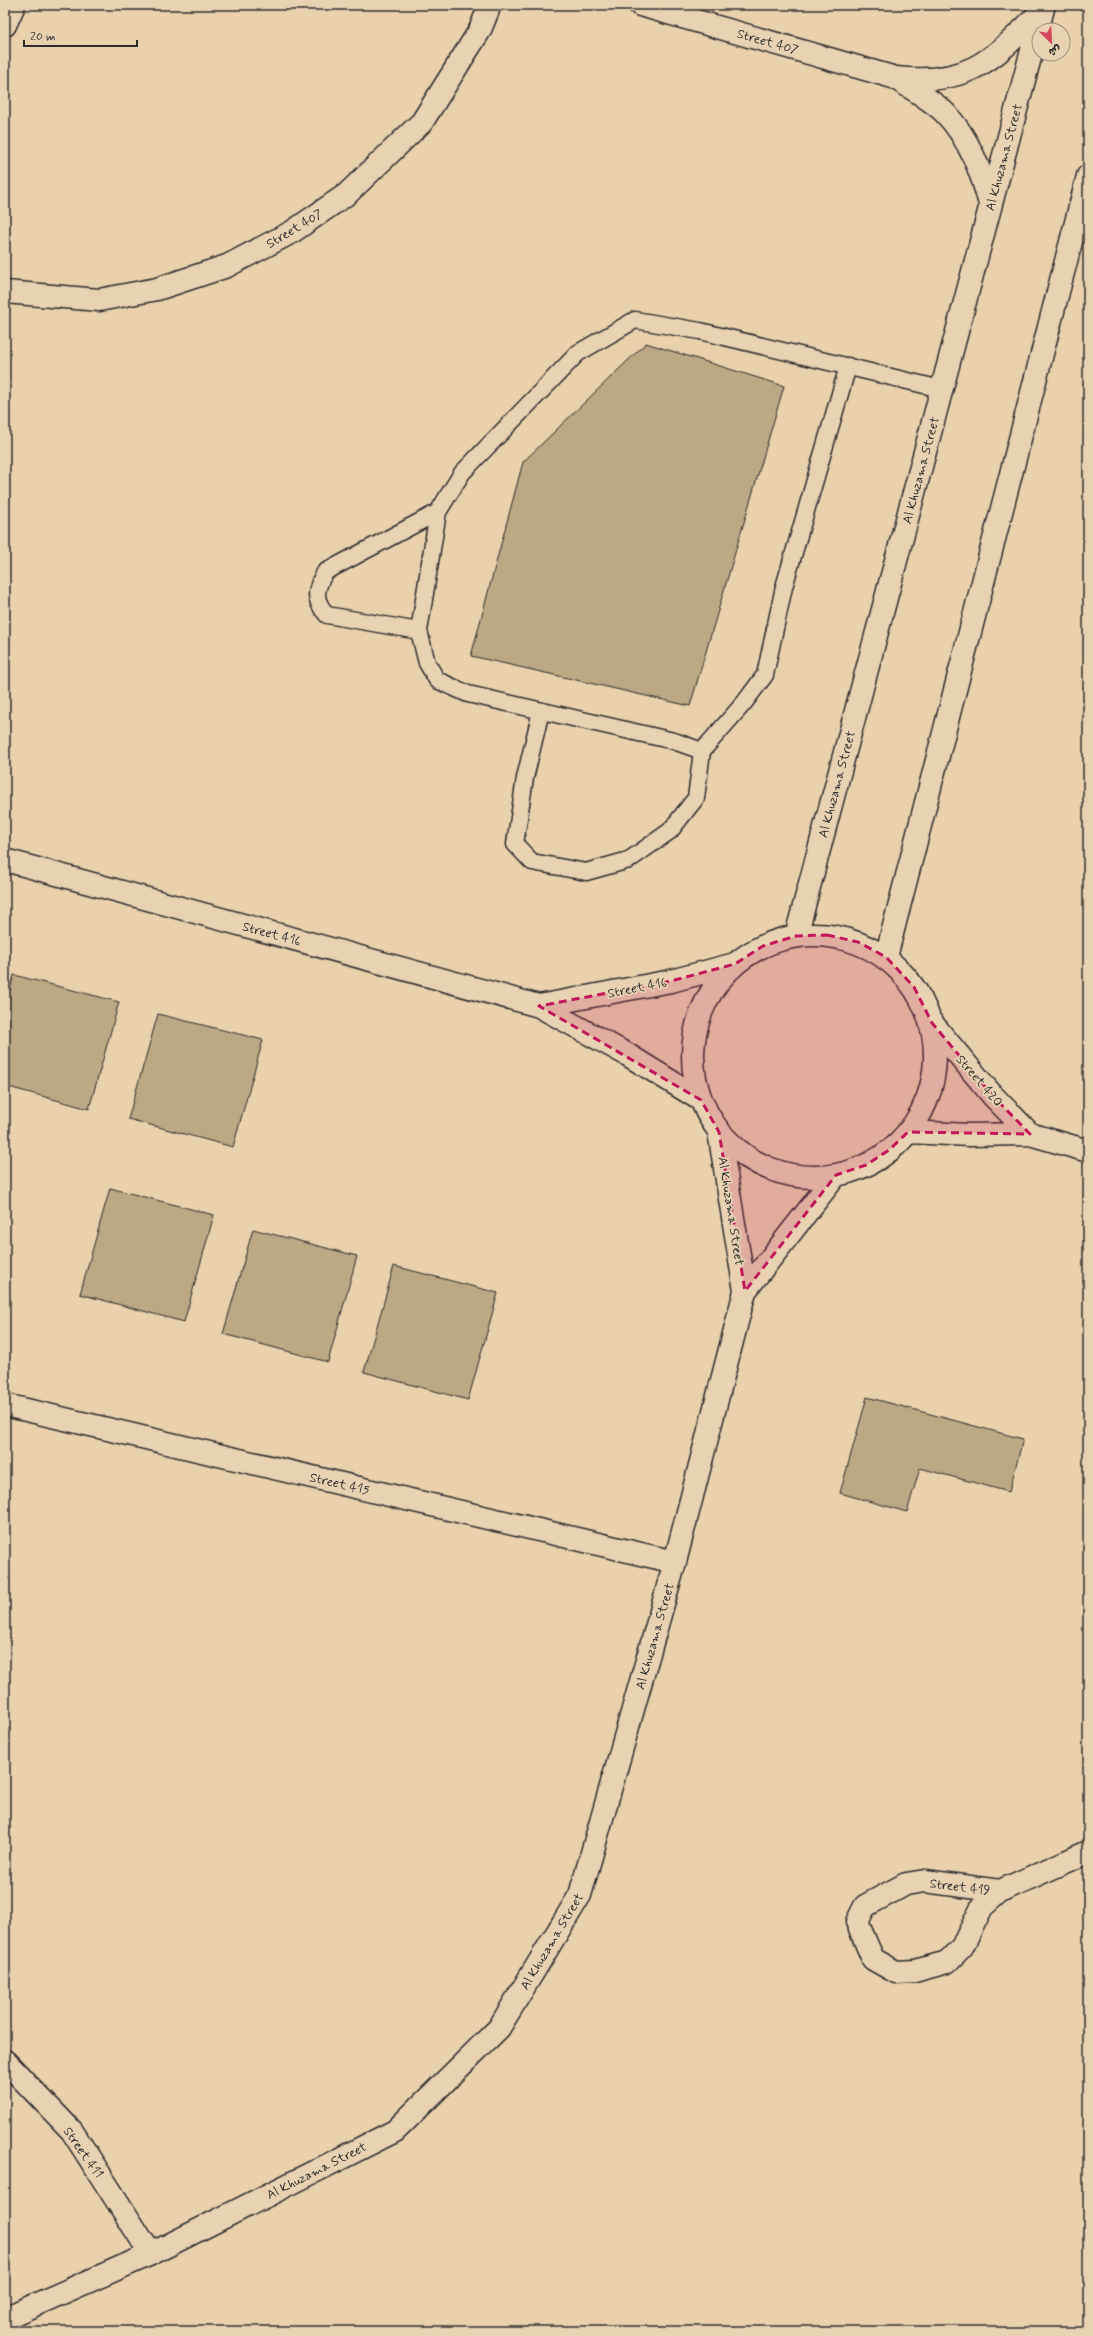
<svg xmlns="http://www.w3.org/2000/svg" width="1093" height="2336" viewBox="0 0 1093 2336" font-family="Mynerve,'Playpen Sans Arabic',sans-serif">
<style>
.building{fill:#bca883;stroke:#2b2b2b}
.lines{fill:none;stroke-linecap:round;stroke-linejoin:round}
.service-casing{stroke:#2b2b2b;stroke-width:19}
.minor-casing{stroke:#2b2b2b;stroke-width:25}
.service{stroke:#e9d2b2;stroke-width:16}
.minor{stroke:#e9d2b2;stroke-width:22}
.marked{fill:#c2185b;fill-opacity:0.2;stroke:#c2185b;stroke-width:3;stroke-dasharray:8 5;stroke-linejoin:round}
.labels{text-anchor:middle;stroke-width:3.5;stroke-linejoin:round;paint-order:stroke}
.street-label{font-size:13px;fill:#2b2b2b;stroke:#e9d2b2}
</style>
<rect width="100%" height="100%" fill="#e9d1ac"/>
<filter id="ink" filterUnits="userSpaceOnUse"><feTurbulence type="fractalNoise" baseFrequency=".025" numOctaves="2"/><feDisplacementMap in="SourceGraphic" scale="8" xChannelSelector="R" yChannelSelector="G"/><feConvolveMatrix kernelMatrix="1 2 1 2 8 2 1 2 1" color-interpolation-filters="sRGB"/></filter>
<g filter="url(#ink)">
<path class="building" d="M646 343 784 386 690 706 471 656 523 462Z
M14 975 119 1002 89 1109 5 1086V1008Z
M158 1014 263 1040 233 1147 128 1119Z
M110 1188 214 1215 184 1322 80 1294Z
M253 1229 357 1256 328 1362 223 1334Z
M394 1266 498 1293 468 1400 364 1372Z
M867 1397 1023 1439 1009 1492 920 1468 907 1512 840 1493Z"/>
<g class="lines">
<g class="service-casing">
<path id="service" d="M419 631 327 615C313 599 315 590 325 572L438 512
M541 711 525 778 515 844 532 862 586 872 629 860 670 831 696 798 702 751 744 703 765 675 784 587 848 366
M702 751 674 741 468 694 437 680 427 663 419 631 438 512 462 473 578 353 635 320 700 331 941 389"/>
</g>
<g class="minor-casing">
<path id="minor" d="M640 5 896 78C970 86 993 59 1042 11
M5 25 14 5
M897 79C912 89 932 100 945 113 969 138 981 171 990 204
M5 292 99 300 157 289 227 266 292 232 347 194 422 122 480 30 490 5
M5 860 539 1006 628 1055 701 1100
M693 1056a121 121 0 1 1 242 0a121 121 0 1 1-242 0Z
M796 936 1044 5
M886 957 1088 176
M539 1006 671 981 735 964
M932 1023 993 1096 1030 1134
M908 1132 970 1135 1030 1134 1088 1151
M745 1291 836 1175
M5 1405 675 1562
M1000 1891 925 1881 906 1884 865 1906 857 1922 873 1959 896 1972 915 1971 947 1962 962 1947 982 1907 1000 1891 1088 1852
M5 2061 72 2131 151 2254
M5 2318 151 2254 395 2131 499 2028 580 1895 675 1562 745 1291 719 1132"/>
</g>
<use href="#service" class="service"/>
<use href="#minor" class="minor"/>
</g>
</g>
<path class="marked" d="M827 935 858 942 886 957 914 987 932 1023 993 1096 1030 1134 908 1132 889 1150 866 1165 836 1175 745 1291 719 1132 701 1100 539 1006 671 981 735 964 763 946 796 936Z"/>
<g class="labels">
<g class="street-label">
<text transform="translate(768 41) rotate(16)" y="5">Street 407</text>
<text transform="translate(1003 157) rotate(-75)" y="5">Al Khuzama Street</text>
<text transform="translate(294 228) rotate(-31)" y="5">Street 407</text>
<text transform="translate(920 470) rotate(-75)" y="5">Al Khuzama Street</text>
<text transform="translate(836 784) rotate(-75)" y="5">Al Khuzama Street</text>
<text transform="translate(272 933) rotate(15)" y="5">Street 416</text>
<text transform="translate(637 987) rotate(-11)" y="5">Street 416</text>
<text transform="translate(980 1080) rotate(49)" y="5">Street 420</text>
<text transform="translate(732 1211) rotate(81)" y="5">Al Khuzama Street</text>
<text transform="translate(340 1483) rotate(13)" y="5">Street 415</text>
<text transform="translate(654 1636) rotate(-74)" y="5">Al Khuzama Street</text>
<text transform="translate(960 1886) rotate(7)" y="5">Street 419</text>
<text transform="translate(551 1941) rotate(-59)" y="5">Al Khuzama Street</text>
<text transform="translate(84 2152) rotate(55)" y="5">Street 411</text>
<text transform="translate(316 2170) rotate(-27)" y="5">Al Khuzama Street</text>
</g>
</g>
<rect width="1093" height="2336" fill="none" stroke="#e9d2b2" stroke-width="20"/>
<rect x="10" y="10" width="1073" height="2316" fill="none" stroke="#2b2b2b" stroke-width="1.5" filter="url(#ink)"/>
<g transform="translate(1051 42) rotate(156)"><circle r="19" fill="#e9d2b2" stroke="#9d8f7c"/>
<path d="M0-3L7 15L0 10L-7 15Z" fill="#d1495b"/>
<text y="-6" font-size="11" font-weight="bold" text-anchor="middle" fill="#2b2b2b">ش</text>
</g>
<path d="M24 40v6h113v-6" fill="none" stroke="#2b2b2b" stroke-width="2"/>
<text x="30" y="40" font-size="12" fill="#2b2b2b" stroke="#e9d2b2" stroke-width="3" paint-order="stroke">20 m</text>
</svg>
